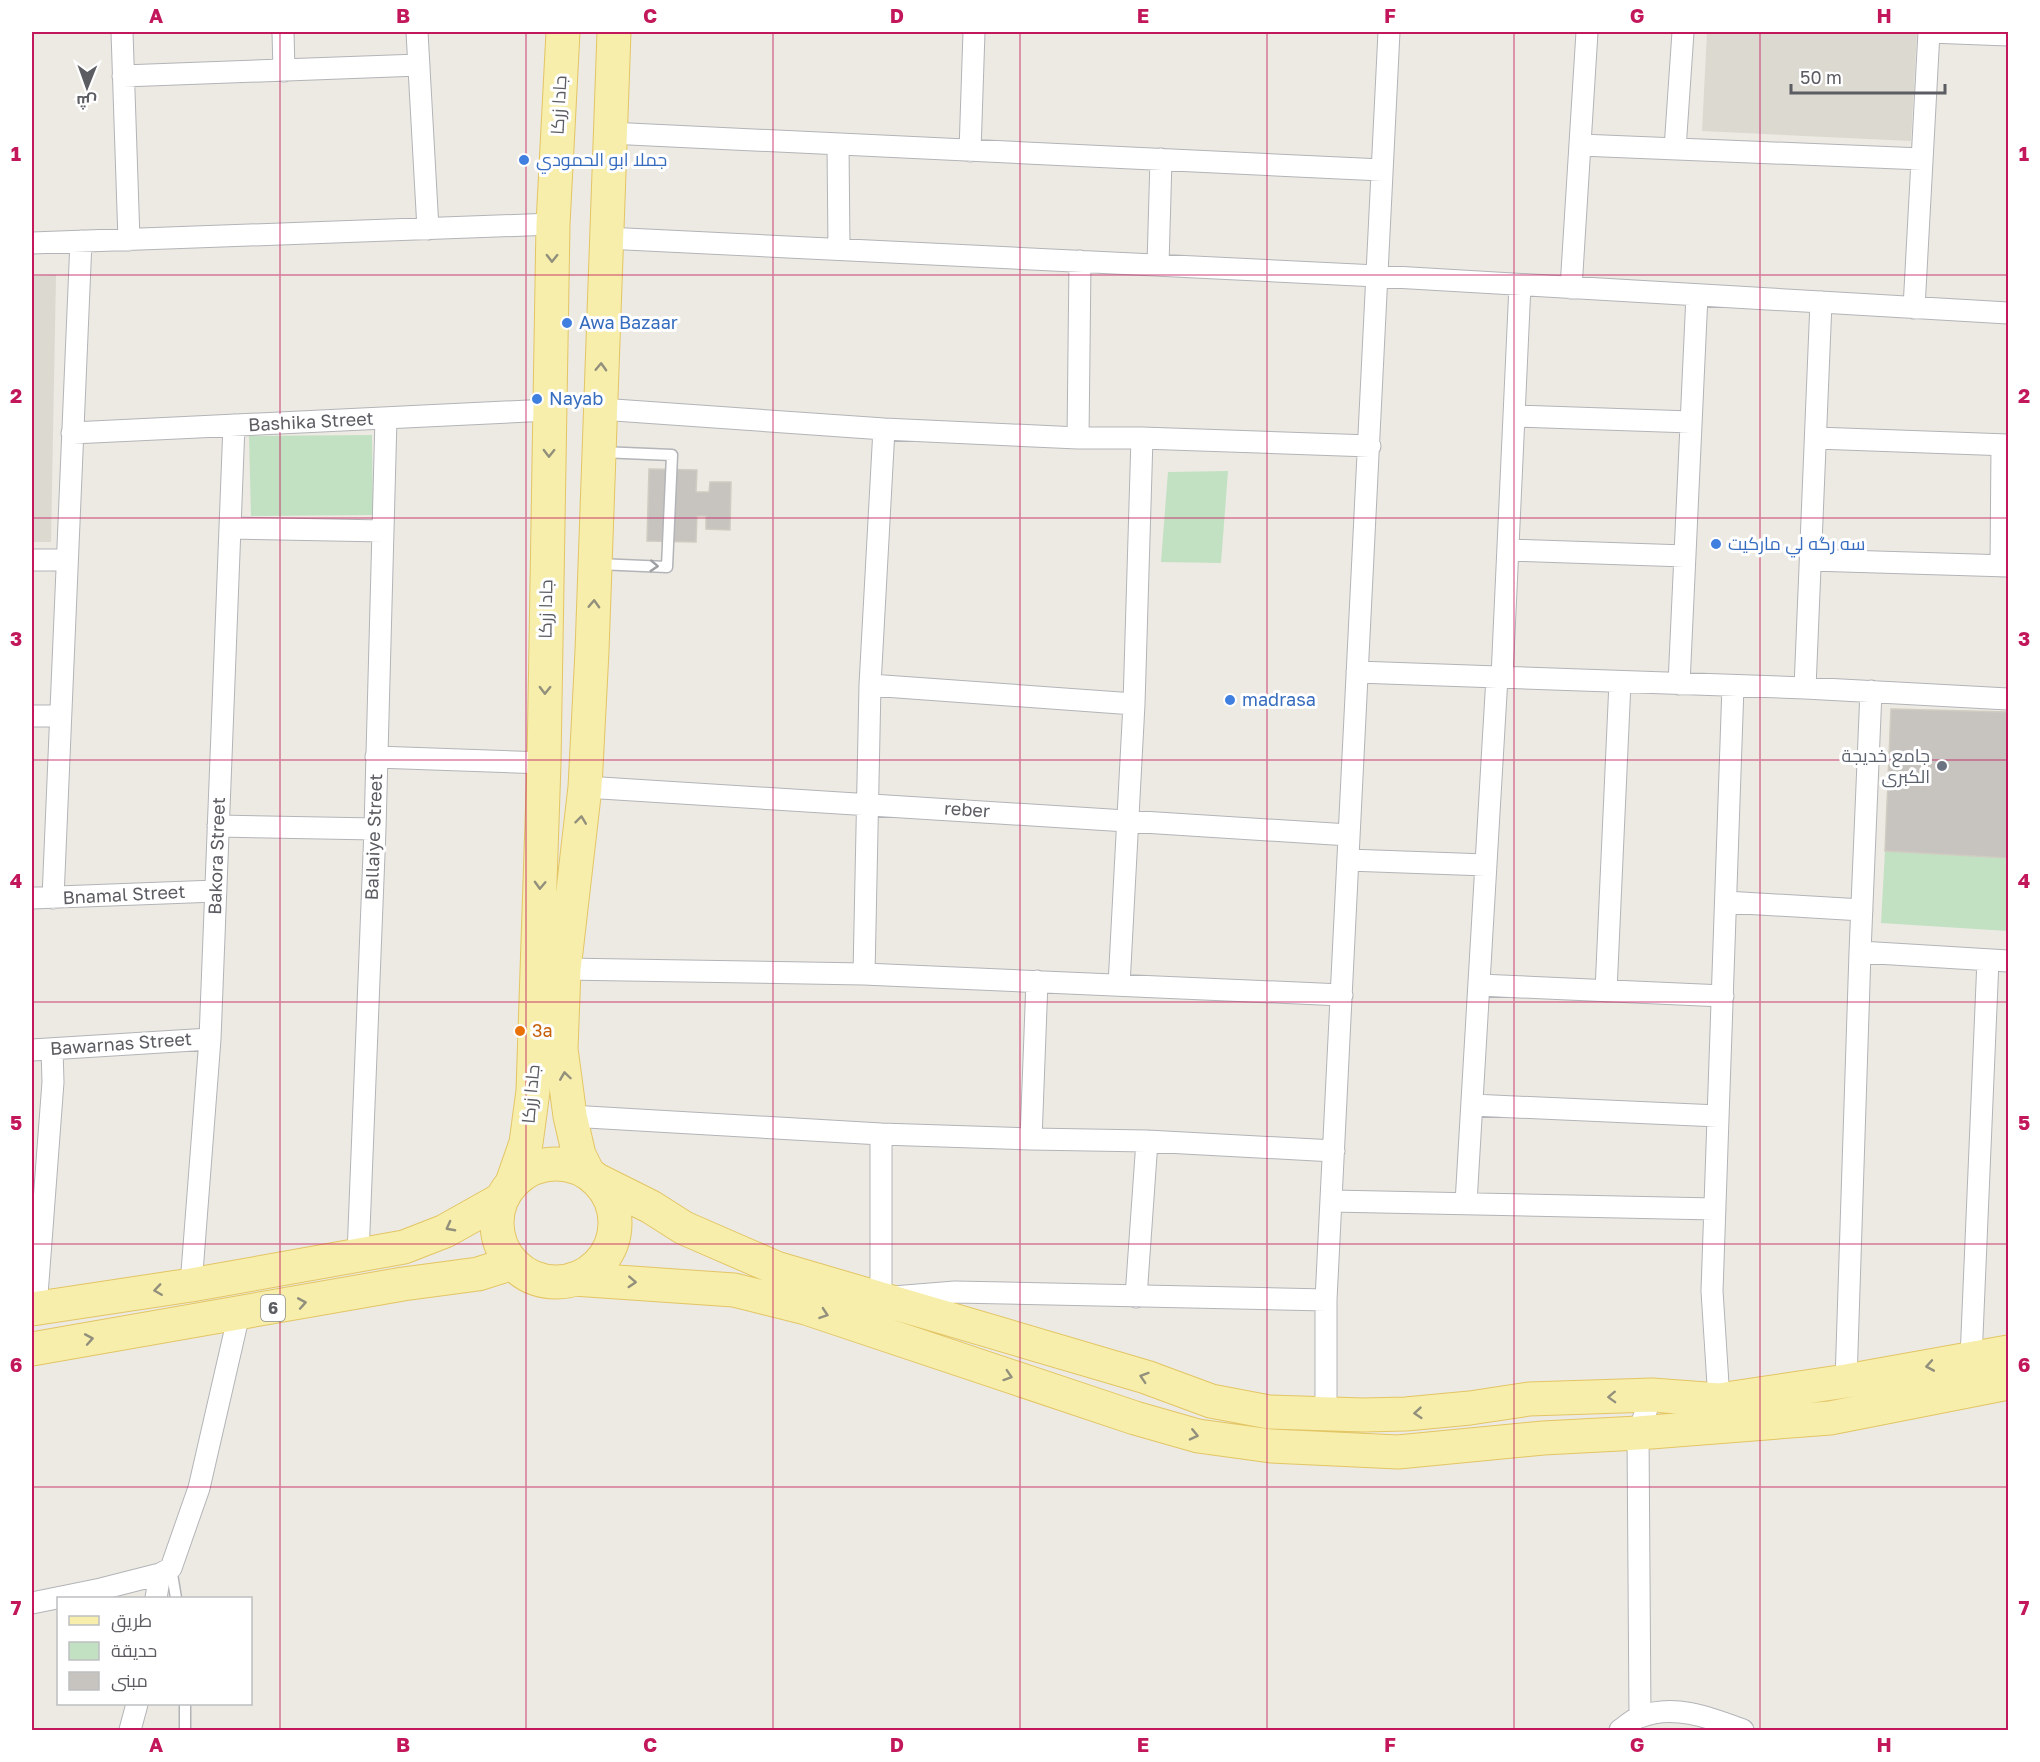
<svg xmlns="http://www.w3.org/2000/svg" width="2040" height="1762" viewBox="0 0 2040 1762" font-family="'Golos Text',Cairo,sans-serif">
<style>
.education{fill:#dcd9d1}
.green{fill:#c1e1c2}
.building{fill:#c7c4c0;stroke:#d0ccc1;stroke-width:1.5}
.lines{fill:none;stroke-linecap:round;stroke-linejoin:round}
.service-casing{stroke:#b3b4b8;stroke-width:13}
.minor-casing{stroke:#b3b4b8;stroke-width:23}
.primary-casing{stroke:#e3c564;stroke-width:35}
.service{stroke:#fff;stroke-width:10}
.minor{stroke:#fff;stroke-width:21}
.primary{stroke:#f7eeac;stroke-width:33}
.oneway{stroke:#92907c}
.oneway2{stroke:#9d9ea1}
.grid{fill:none;stroke:#c2185b;stroke-width:1.5;stroke-opacity:0.55}
.shop-dot{fill:#3f7fe0;stroke:#fff;stroke-width:2}
.worship-dot{fill:#6b7280;stroke:#fff;stroke-width:2}
.food-dot{fill:#e8710a;stroke:#fff;stroke-width:2}
.labels{text-anchor:middle;stroke-width:6;stroke-linejoin:round;paint-order:stroke}
.shield{fill:#fff;stroke:#8c8e91;stroke-width:1.5}
.shield-label{font-size:16px;font-weight:bold;fill:#5b5d62}
.street-label{font-size:18px;fill:#5b5d62;stroke:#fff}
.shop-label{font-size:18px;fill:#366cbe;stroke:#fff;text-anchor:start}
.worship-label{font-size:18px;fill:#5b616d;stroke:#fff;text-anchor:end}
.food-label{font-size:18px;fill:#c56008;stroke:#fff;text-anchor:start}
.neatline{fill:none;stroke:#c2185b;stroke-width:2}
.grid-label{font-size:20px;text-anchor:middle;font-weight:bold;fill:#c2185b}
</style>
<rect width="100%" height="100%" fill="#eceae2"/>
<path class="education" d="M1707 32H1917L1911 141 1702 131Z
M56 275 51 542H32V276Z"/>
<path class="green" d="M372 435 373 515 251 516 249 436Z
M1228 471 1221 563 1161 562 1168 472Z
M1885 851 2008 858V931L1881 923Z"/>
<path class="building" d="M649 469 697 470 696 492H709L710 482H731L730 530 706 529V516H697L696 542 647 541Z
M1891 709 2008 712V858L1885 851Z"/>
<g class="lines">
<g class="service-casing">
<path id="service" d="M598 564 667 567 672 455 601 452
M171 1568 176 1598
M185 1730V1704"/>
</g>
<g class="minor-casing">
<path id="minor" d="M122 32 129 240
M283 32 284 71
M417 32 428 229
M1929 32 2008 35
M123 76 419 65
M609 133 1382 170
M838 144 839 249
M1580 145 1922 159
M1675 149 1683 32
M970 151 974 32
M606 238 1377 276 2008 313
M32 243 553 224
M1158 265 1161 159
M1571 288 1587 32
M1914 308 1929 32
M600 409 884 429 1078 438H1142L1370 446
M1514 416 1691 422
M72 433 549 410
M1078 438 1080 261
M1816 438 2008 445
M230 528 383 531
M1509 550 1685 556
M32 560H67
M1811 560 2008 566
M2001 566 2002 445
M1357 672 1805 688 2008 699
M1502 677 1520 285
M1679 684 1697 295
M870 685 1134 704
M1805 688 1821 302
M32 716H60
M376 757 544 763
M585 787 1349 835
M218 826 375 829
M1348 860 1486 865
M32 898 216 891
M53 898 81 241
M1726 902 1862 910
M1860 952 2008 961
M564 969 864 974 1342 995
M864 974 870 685 884 429
M1119 985 1134 704 1142 438
M1479 985 1723 996
M1606 991 1620 682
M32 1050 210 1039
M1472 1105 1718 1116
M570 1116 881 1134 1031 1139 1147 1141 1334 1151
M881 1134V1298L955 1292 1326 1300
M1031 1139 1037 981
M1332 1201 1715 1209
M1466 1203 1497 677
M358 1255 375 829 386 418
M191 1285 210 1039 234 425
M1136 1297 1147 1141
M36 1308 53 1082 52 1049
M1971 1359 1988 960
M1846 1381 1860 952 1871 691
M1719 1400 1712 1291 1733 686
M1326 1414V1300L1389 32
M156 1598 160 1574
M32 1603 101 1589 160 1574 171 1568 199 1488 239 1314
M1640 1717 1638 1433 1652 1395
M130 1730 137 1704
M1620 1730C1626 1726 1633 1719 1640 1717 1673 1703 1711 1718 1743 1730"/>
</g>
<g class="primary-casing">
<path id="primary" d="M497 1223a59 59 0 1 1 118 0a59 59 0 1 1-118 0Z
M588 1173 579 1155 570 1116 561 1049 564 969 585 787 592 651 614 32
M595 1179 651 1207 684 1228 776 1268 1146 1377 1211 1401 1269 1412 1363 1415 1406 1414 1470 1408 1529 1399 1652 1395 1719 1400 1846 1381 2008 1352
M512 1183 526 1143 533 1091 544 763 553 224 563 32
M574 1279 734 1290 806 1308 1135 1418 1198 1436 1271 1446 1398 1452 1543 1438 1638 1433 1830 1418 2008 1383
M32 1309 191 1285 404 1247 445 1231 502 1199
M32 1349 403 1284 478 1274 513 1263"/>
</g>
<use href="#service" class="service"/>
<use href="#minor" class="minor"/>
<use href="#primary" class="primary"/>
</g>
<defs><path id="oneway-chevron" d="M-2-3.5L2.5 0L-2 3.5" fill="none" stroke-width="1.6" stroke-linecap="round" stroke-linejoin="round" transform="scale(1.5)"/></defs>
<g class="oneway">
<use href="#oneway-chevron" transform="translate(552 258) rotate(91)"/>
<use href="#oneway-chevron" transform="translate(601 367) rotate(-88)"/>
<use href="#oneway-chevron" transform="translate(549 453) rotate(91)"/>
<use href="#oneway-chevron" transform="translate(594 604) rotate(-88)"/>
<use href="#oneway-chevron" transform="translate(545 690) rotate(91)"/>
<use href="#oneway-chevron" transform="translate(581 820) rotate(-83)"/>
<use href="#oneway-chevron" transform="translate(540 885) rotate(92)"/>
<use href="#oneway-chevron" transform="translate(565 1076) rotate(-98)"/>
<use href="#oneway-chevron" transform="translate(450 1227) rotate(152)"/>
<use href="#oneway-chevron" transform="translate(632 1282) rotate(3)"/>
<use href="#oneway-chevron" transform="translate(158 1290) rotate(172)"/>
<use href="#oneway-chevron" transform="translate(302 1303) rotate(-10)"/>
<use href="#oneway-chevron" transform="translate(824 1314) rotate(19)"/>
<use href="#oneway-chevron" transform="translate(89 1339) rotate(-10)"/>
<use href="#oneway-chevron" transform="translate(1930 1366) rotate(170)"/>
<use href="#oneway-chevron" transform="translate(1008 1376) rotate(18)"/>
<use href="#oneway-chevron" transform="translate(1144 1377) rotate(-162)"/>
<use href="#oneway-chevron" transform="translate(1612 1397) rotate(178)"/>
<use href="#oneway-chevron" transform="translate(1418 1413) rotate(175)"/>
<use href="#oneway-chevron" transform="translate(1194 1435) rotate(13)"/>
</g>
<use class="oneway2" href="#oneway-chevron" transform="translate(654 566) rotate(3)"/>
<path class="grid" d="M280 32V1730M526 32V1730M773 32V1730M1020 32V1730M1267 32V1730M1514 32V1730M1760 32V1730M32 275H2008M32 518H2008M32 760H2008M32 1002H2008M32 1244H2008M32 1487H2008"/>
<g class="shop-dot">
<circle cx="524" cy="160" r="6"/>
<circle cx="567" cy="323" r="6"/>
<circle cx="537" cy="399" r="6"/>
<circle cx="1716" cy="544" r="6"/>
<circle cx="1230" cy="700" r="6"/>
</g>
<circle class="worship-dot" cx="1942" cy="766" r="6"/>
<circle class="food-dot" cx="520" cy="1031" r="6"/>
<g class="labels">
<rect class="shield" x="261" y="1295" width="24" height="26" rx="4.5"/>
<g class="shield-label">
<text x="273" y="1314">6</text>
</g>
<g class="street-label">
<text transform="translate(559 105) rotate(-87)" y="6">جادا زرکا</text>
<text transform="translate(311 422) rotate(-3)" y="6">Bashika Street</text>
<text transform="translate(546 609) rotate(-89)" y="6">جادا زرکا</text>
<text transform="translate(967 810) rotate(4)" y="6">reber</text>
<text transform="translate(374 837) rotate(-88)" y="6">Ballaiye Street</text>
<text transform="translate(217 856) rotate(-88)" y="6">Bakora Street</text>
<text transform="translate(124 895) rotate(-3)" y="6">Bnamal Street</text>
<text transform="translate(121 1044) rotate(-4)" y="6">Bawarnas Street</text>
<text transform="translate(531 1094) rotate(-85)" y="6">جادا زرکا</text>
</g>
<g class="shop-label">
<text x="536" y="166">جملا ابو الحمودي</text>
<text x="579" y="329">Awa Bazaar</text>
<text x="549" y="405">Nayab</text>
<text x="1728" y="550">سه رگه لي ماركيت</text>
<text x="1242" y="706">madrasa</text>
</g>
<g class="worship-label">
<text x="1930" y="762">جامع خدیجة<tspan x="1930" dy="21">الکبری</tspan></text>
</g>
<g class="food-label">
<text x="532" y="1037">3a</text>
</g>
</g>
<rect width="2040" height="1762" fill="none" stroke="#ffffff" stroke-width="66"/>
<rect x="57" y="1597" width="195" height="108" fill="#ffffff" stroke="#bdbec0" stroke-width="1.5"/>
<rect x="69" y="1616" width="30" height="9" fill="#f7eeac" stroke="#bdbec0" stroke-width="1.5"/>
<text x="111" y="1627" font-size="18" fill="#5b5d62">طريق</text>
<rect x="69" y="1642" width="30" height="18" fill="#c1e1c2" stroke="#bdbec0" stroke-width="1.5"/>
<text x="111" y="1657" font-size="18" fill="#5b5d62">حديقة</text>
<rect x="69" y="1672" width="30" height="18" fill="#c7c4c0" stroke="#bdbec0" stroke-width="1.5"/>
<text x="111" y="1687" font-size="18" fill="#5b5d62">مبنى</text>
<g transform="translate(87 87) rotate(181)" stroke="#ffffff" stroke-width="4.5" paint-order="stroke">
<path d="M0-4.5L10 22L0 15L-10 22Z" fill="#5b5d62"/>
<text y="-9" font-size="16" font-weight="bold" text-anchor="middle" fill="#5b5d62">ش</text>
</g>
<path d="M1791 84v9h154v-9" fill="none" stroke="#5b5d62" stroke-width="3"/>
<text x="1800" y="84" font-size="18" fill="#5b5d62" stroke="#ffffff" stroke-width="4.5" paint-order="stroke">50 m</text>
<rect x="33" y="33" width="1974" height="1696" class="neatline"/>
<g class="grid-label">
<text x="156" y="23">A</text>
<text x="403" y="23">B</text>
<text x="650" y="23">C</text>
<text x="897" y="23">D</text>
<text x="1143" y="23">E</text>
<text x="1390" y="23">F</text>
<text x="1637" y="23">G</text>
<text x="1884" y="23">H</text>
<text x="16" y="161">1</text>
<text x="2024" y="161">1</text>
<text x="16" y="403">2</text>
<text x="2024" y="403">2</text>
<text x="16" y="646">3</text>
<text x="2024" y="646">3</text>
<text x="16" y="888">4</text>
<text x="2024" y="888">4</text>
<text x="16" y="1130">5</text>
<text x="2024" y="1130">5</text>
<text x="16" y="1372">6</text>
<text x="2024" y="1372">6</text>
<text x="16" y="1615">7</text>
<text x="2024" y="1615">7</text>
<text x="156" y="1752">A</text>
<text x="403" y="1752">B</text>
<text x="650" y="1752">C</text>
<text x="897" y="1752">D</text>
<text x="1143" y="1752">E</text>
<text x="1390" y="1752">F</text>
<text x="1637" y="1752">G</text>
<text x="1884" y="1752">H</text>
</g>
</svg>
